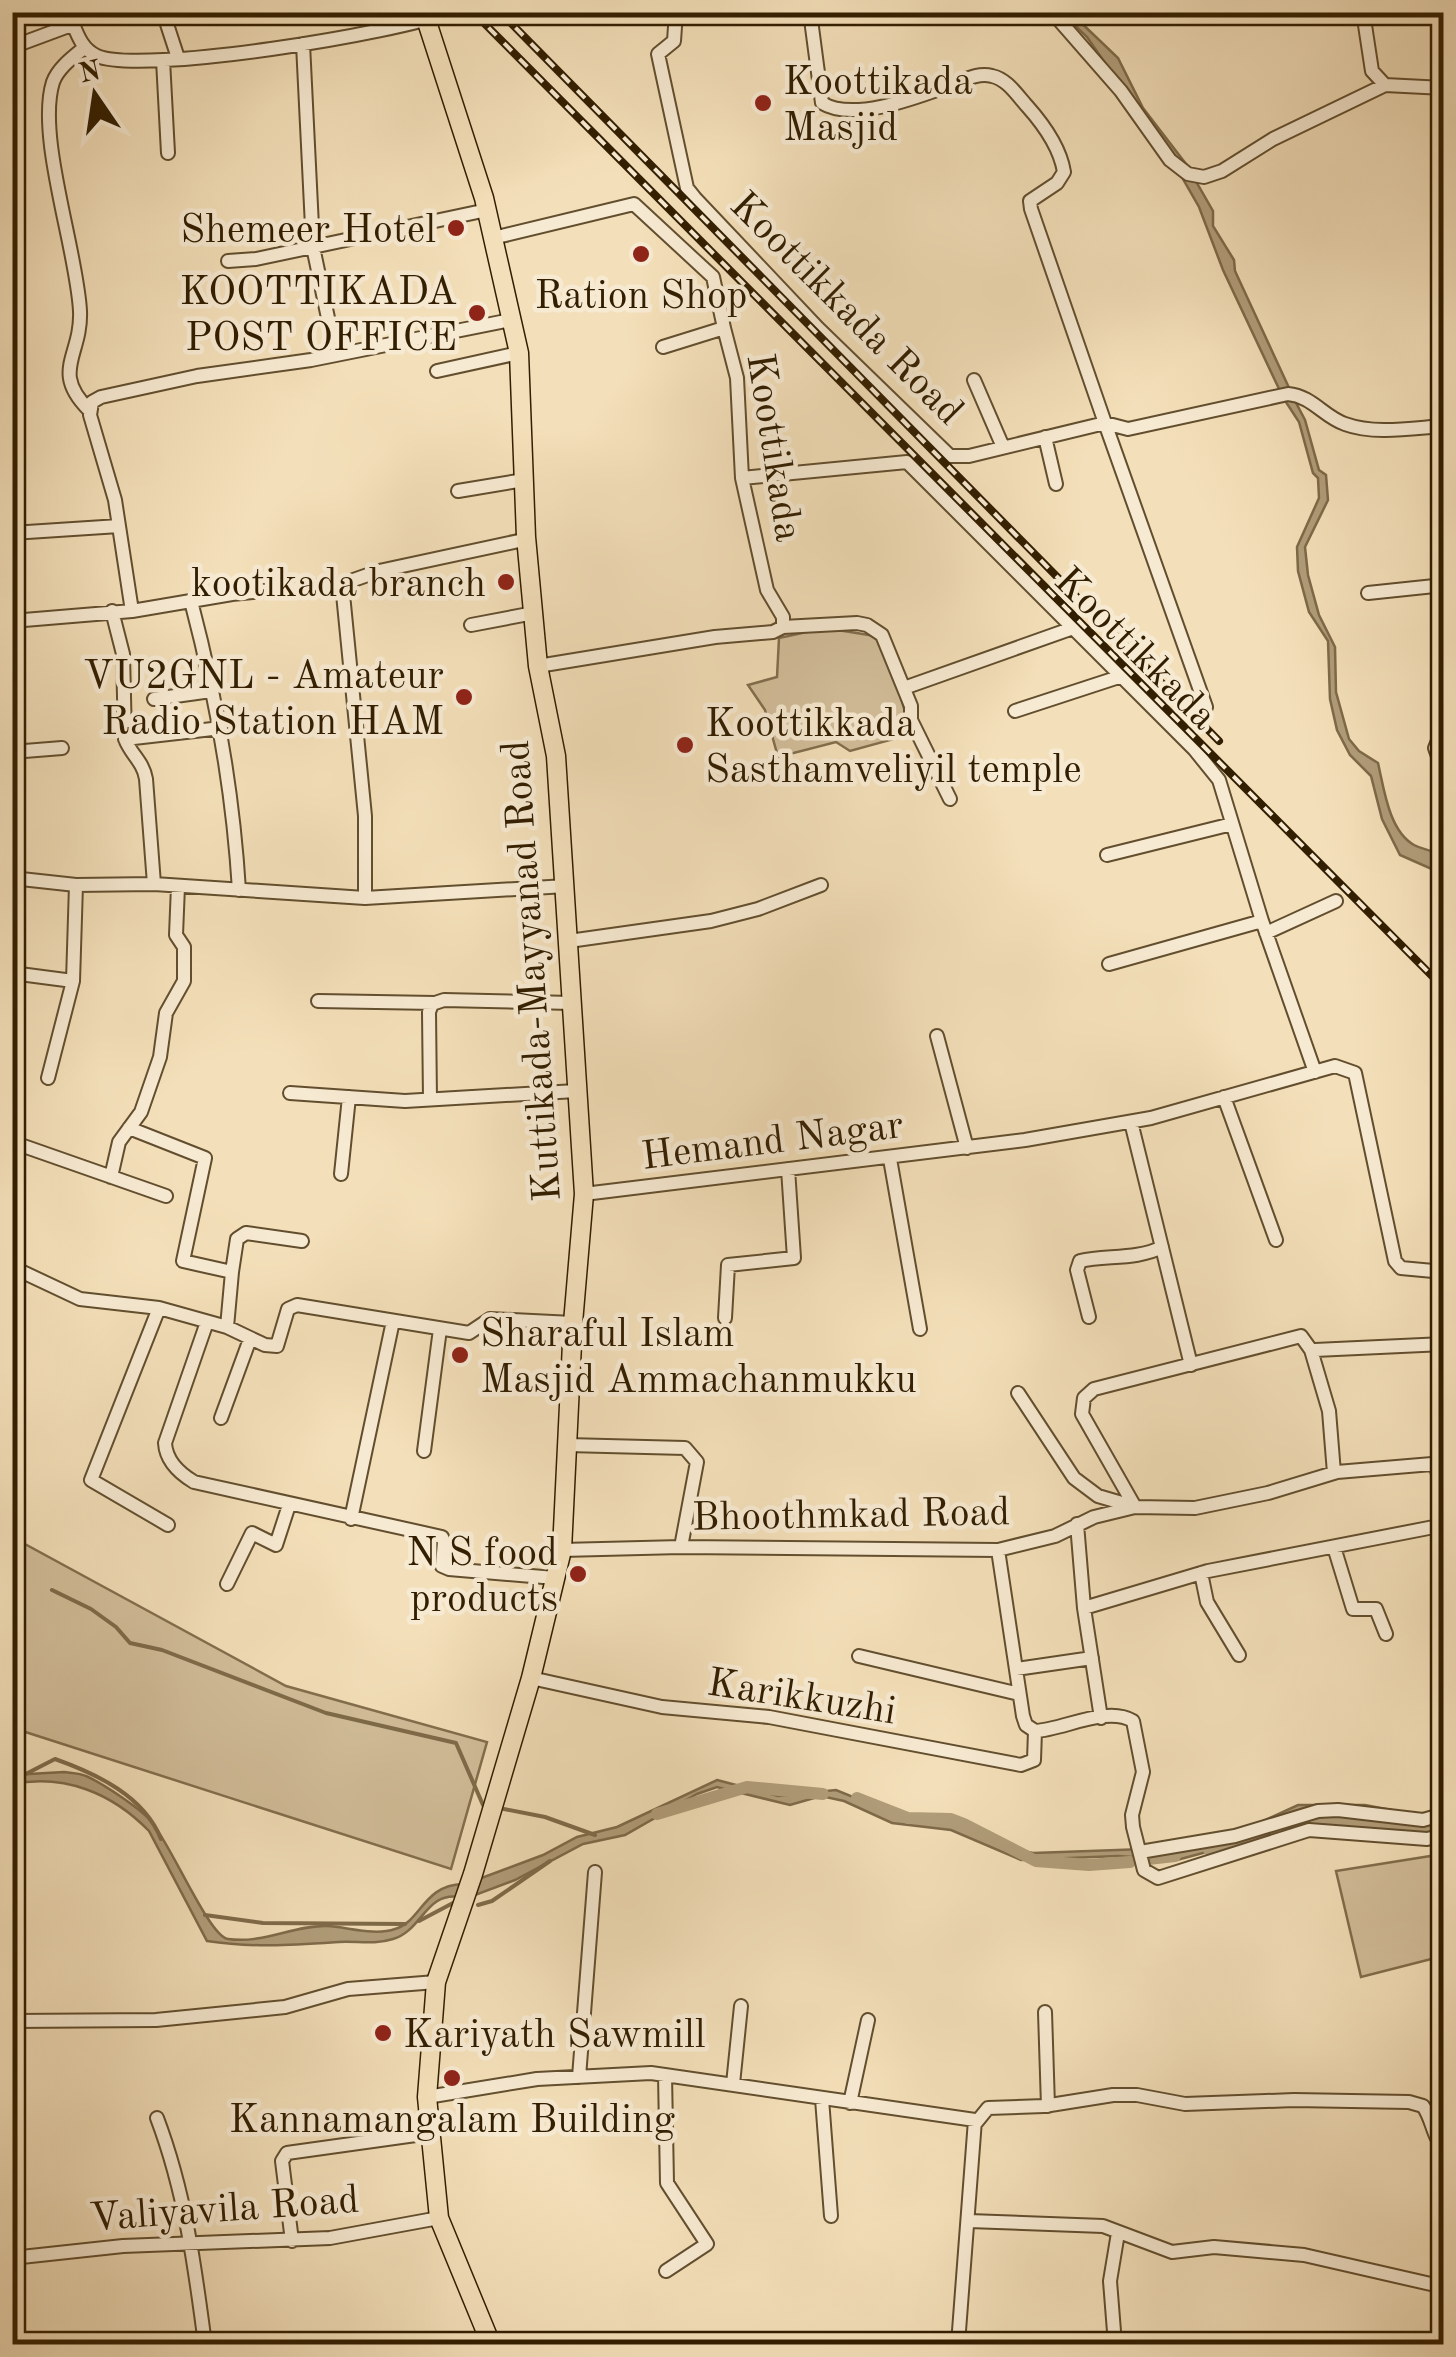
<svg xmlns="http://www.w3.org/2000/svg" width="1456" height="2357" viewBox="0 0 1456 2357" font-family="'Old Standard TT',serif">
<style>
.green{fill:#d2be9a;stroke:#826e4d;stroke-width:2.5}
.water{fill:#b19d7a;stroke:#7e6a49;stroke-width:2.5}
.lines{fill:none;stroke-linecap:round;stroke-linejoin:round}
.stream{stroke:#7e6a49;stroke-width:4}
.canal{stroke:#b19d7a;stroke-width:12}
.minor-casing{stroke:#624e2e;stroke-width:16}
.major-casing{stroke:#321e00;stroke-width:21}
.minor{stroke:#f7ead2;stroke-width:12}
.major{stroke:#f3dfb9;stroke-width:18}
.rail-casing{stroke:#321e00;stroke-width:8}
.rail{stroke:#f7ead2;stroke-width:4;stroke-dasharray:11;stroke-linecap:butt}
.poi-dot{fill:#8f2418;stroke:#f7ead2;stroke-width:4}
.labels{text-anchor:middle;stroke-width:9;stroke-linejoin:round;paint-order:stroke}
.poi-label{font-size:40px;fill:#321e00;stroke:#f7ead2;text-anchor:end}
.street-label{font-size:40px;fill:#321e00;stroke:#f7ead2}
</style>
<rect width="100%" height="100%" fill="#f3dfb9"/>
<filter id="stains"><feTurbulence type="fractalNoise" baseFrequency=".002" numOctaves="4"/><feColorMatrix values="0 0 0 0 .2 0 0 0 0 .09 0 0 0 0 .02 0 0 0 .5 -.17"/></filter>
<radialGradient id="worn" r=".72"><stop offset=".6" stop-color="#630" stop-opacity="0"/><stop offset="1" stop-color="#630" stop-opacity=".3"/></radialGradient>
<path class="green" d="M825 628 875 636 888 655 909 725 901 737 850 751 836 742 778 757 765 710 748 685 777 677 779 638Z
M12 1537 286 1686 487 1742 451 1869 13 1728Z
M1443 1854V1956L1361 1977 1336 1871Z"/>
<path class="water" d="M1062 13H1071L1118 58 1143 108 1186 164 1213 211V226L1234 260 1235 271 1290 390 1280 391 1223 270 1199 207 1168 153 1087 37Z
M1293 397 1305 420 1319 470 1326 475 1328 500 1305 547 1308 575 1319 615 1335 647 1336 692 1349 739 1359 751 1378 763C1384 789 1389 831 1414 845 1425 851 1434 849 1443 858V874L1400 855 1382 819 1371 776 1350 755 1337 730 1330 699 1328 641 1309 612 1298 571 1297 547 1319 498 1318 478 1313 473 1299 422 1284 399Z
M64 1772C71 1773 80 1773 86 1776 102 1783 138 1807 150 1820 169 1840 209 1937 228 1939 264 1944 294 1925 327 1926 348 1927 374 1936 395 1929 421 1922 423 1885 463 1884L460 1897C426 1891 422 1931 393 1939 374 1945 358 1941 339 1942 293 1945 252 1948 207 1941L149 1831C112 1793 65 1774 13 1784L12 1775Z
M717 1780 778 1796 836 1790 890 1812 952 1822 1014 1849 1033 1853 1145 1849 1239 1832 1298 1805H1365L1443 1820 1430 1826 1365 1813 1315 1811 1214 1850 1177 1860 1118 1856 1021 1860 951 1830 892 1823 844 1801 821 1796 790 1805 717 1787 697 1794 625 1835 583 1844 515 1880 470 1897 476 1880 543 1855 577 1837 617 1827Z"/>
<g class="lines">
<path class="stream" d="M52 1590 91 1609 116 1627 130 1643 162 1650 326 1713 456 1743 483 1805
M12 1778 16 1779 55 1759C97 1774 144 1796 161 1839
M504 1809 545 1817 595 1835
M478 1905 492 1901 550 1861
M205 1915 263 1923 405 1924
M419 1921 453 1903"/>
<path class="canal" d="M857 1798 908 1818 951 1819 964 1824 1036 1861 1089 1865 1130 1862
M657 1814 747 1787 823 1794
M1295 1823 1335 1818 1416 1832 1444 1820
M1209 1850 1271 1831
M1148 1859 1175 1856"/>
<g class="minor-casing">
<path id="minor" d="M68 12C76 29 79 48 97 56 142 75 399 33 449 12
M163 12 178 58
M676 12 674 41 658 54 687 188 695 198 818 328 950 456H969L1105 423 1206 707
M810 12 822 103C853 122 915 98 948 86 963 81 977 72 992 76 1007 79 1017 95 1027 106 1044 125 1060 147 1064 172L1057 183 1030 201 1031 209 1105 423 1128 429 1288 394C1312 396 1324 417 1345 424 1375 435 1413 428 1444 426
M1052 12 1121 91 1170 160 1188 174 1204 177 1222 171 1273 139 1385 85 1444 88
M1363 12 1372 71 1385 85
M303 44 313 247 328 318
M12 47 74 24
M84 48C73 57 58 68 53 82 36 136 77 250 80 311 82 356 50 371 89 410
M163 60 168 153
M493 238 634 204 713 277 724 328
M228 261 256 259 487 210
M437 371 519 353
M12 373 16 371
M974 380 1003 447
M1045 437 1056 484
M742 478 907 462 1194 749 1219 780 1262 921 1315 1072
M458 491 524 480
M12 533 119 526
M342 584 365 816V898
M1368 593 1444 585
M191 601C216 696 233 791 239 890
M112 611 123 654 125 739C131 755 143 761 146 779L154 884
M132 611 115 500 90 415 92 402 101 397 197 376 311 360 511 320
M12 621 132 611 232 594 342 584 379 571 528 539
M471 625 534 613
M783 627 857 623 867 625 882 635 911 706V720L950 799
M538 666 715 637 773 632 783 627V617L767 590 742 478 737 378 724 328 663 347
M904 688 1073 628
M154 699 211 691
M1015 711 1122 676
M1444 726 1435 748 1444 773
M125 739 221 728
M12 752 62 748
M1107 855 1232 824
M12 878 76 885 154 884 365 898 566 886
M1266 933 1336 901
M569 941 711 921 758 909 821 885
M1109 964 1262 921
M12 973 73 981
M318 1001 435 1003
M937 1036 967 1148
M48 1078 73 981 76 885
M290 1093 405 1101 576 1091
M1224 1097 1276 1240
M430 1099 429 1012 432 1004 444 1000 572 1003
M1131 1122 1191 1365
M129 1128 205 1158 183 1261 232 1272 227 1327
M12 1142 166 1196
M890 1159 920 1329
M341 1174 349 1097
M111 1177 119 1142 141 1112 160 1057 166 1013 184 981V947L176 935 178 886
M584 1194 1025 1140 1151 1118 1335 1066 1355 1073 1395 1261 1401 1268 1444 1272
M12 1267 80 1299 159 1308 227 1327 265 1345 277 1346 288 1309 297 1305 469 1333 490 1319 573 1323
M232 1272 237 1239 246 1233 302 1241
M159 1308 91 1480 168 1525
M1089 1317 1077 1270 1080 1261C1106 1255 1137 1260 1162 1247
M725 1318 728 1265 794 1258 788 1169
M207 1322 165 1443C166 1461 179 1473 194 1482L442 1537 444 1542 442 1566 449 1569 555 1578
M1311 1350 1329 1411 1334 1473
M1018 1393 1074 1478 1098 1496 1132 1506
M221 1418 250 1339
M567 1445 685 1448 697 1462 681 1547
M424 1451 440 1329
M1436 1465 1444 1503
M1135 1507 1082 1414 1084 1398 1094 1389 1301 1336 1311 1350H1315L1444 1344
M351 1519 393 1321
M1077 1524 1084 1608 1101 1718
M1334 1547 1353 1609H1376L1386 1634
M562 1550 681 1547 998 1550 1055 1536 1094 1517 1135 1507 1195 1508 1268 1493 1337 1472 1444 1463
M998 1550 1023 1716 1026 1725 1035 1731
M1201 1573 1207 1602 1239 1655
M227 1584 252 1533 276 1545 289 1505
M1084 1608 1208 1571 1444 1525
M859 1656 1019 1694
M1016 1669 1092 1658
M531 1678 662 1707 769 1717 1021 1765 1034 1760 1035 1731
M1035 1731C1063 1730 1107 1705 1133 1721L1143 1772 1132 1815 1133 1827 1144 1870 1158 1878 1309 1830 1427 1839 1444 1835
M1140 1852 1235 1836 1318 1811 1338 1810 1423 1820 1444 1814
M1045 2012 1048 2106
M12 2021 156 2020 285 2007 348 1989 436 1982
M665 2075 667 2183 707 2244 666 2271
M579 2077 595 1872
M733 2084 741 2006
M427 2097 537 2079 651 2073 975 2120 958 2344
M822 2099 831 2216
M850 2103 868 2020
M157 2118C185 2192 195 2267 205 2344
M975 2124 988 2108 1044 2106 1113 2095H1137L1185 2104 1294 2100 1409 2102 1423 2106C1433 2120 1432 2136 1444 2148
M969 2221 1103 2226 1172 2252 1214 2247 1304 2255 1444 2287
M292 2241 282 2161 287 2153 430 2133
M12 2258 123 2246 330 2238 439 2218
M1115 2344 1110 2281 1118 2233"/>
</g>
<g class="major-casing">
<path id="major" d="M427 22 484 198 519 353 526 537 538 666 556 756 584 1194 573 1323 562 1550 531 1678 473 1874 436 1982 427 2097 439 2218 491 2344"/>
</g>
<use href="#minor" class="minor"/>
<use href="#major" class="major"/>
<g class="rail-casing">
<path id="rail" d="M473 12 1444 988
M500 12 1219 741"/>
</g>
<use href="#rail" class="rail"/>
</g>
<g class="poi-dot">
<circle cx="763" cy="103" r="10"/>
<circle cx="456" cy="228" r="10"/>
<circle cx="641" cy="254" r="10"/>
<circle cx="477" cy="313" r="10"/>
<circle cx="506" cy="582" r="10"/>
<circle cx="464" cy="697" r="10"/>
<circle cx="685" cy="745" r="10"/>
<circle cx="460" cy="1355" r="10"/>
<circle cx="578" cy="1574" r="10"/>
<circle cx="383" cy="2033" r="10"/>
<circle cx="452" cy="2078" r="10"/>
</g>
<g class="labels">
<g class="poi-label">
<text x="783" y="94" text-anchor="start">Koottikada<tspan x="783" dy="46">Masjid</tspan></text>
<text x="436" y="242">Shemeer Hotel</text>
<text x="457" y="304">KOOTTIKADA<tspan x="457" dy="46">POST OFFICE</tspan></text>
<text x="641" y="308" text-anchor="middle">Ration Shop</text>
<text x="486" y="596">kootikada branch</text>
<text x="444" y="688">VU2GNL - Amateur<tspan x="444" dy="46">Radio Station HAM</tspan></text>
<text x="705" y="736" text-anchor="start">Koottikkada<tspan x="705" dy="46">Sasthamveliyil temple</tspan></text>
<text x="480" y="1346" text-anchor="start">Sharaful Islam<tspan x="480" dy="46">Masjid Ammachanmukku</tspan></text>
<text x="558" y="1565">N S food<tspan x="558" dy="46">products</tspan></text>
<text x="403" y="2047" text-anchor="start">Kariyath Sawmill</text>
<text x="452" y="2132" text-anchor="middle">Kannamangalam Building</text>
</g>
<g class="street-label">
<text transform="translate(848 307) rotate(45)" y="14">Koottikkada Road</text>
<text transform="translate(776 447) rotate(81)" y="14">Koottikada</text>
<text transform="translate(1137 647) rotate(45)" y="14">Koottikkada</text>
<text transform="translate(530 971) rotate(-94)" y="14">Kuttikada-Mayyanad Road</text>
<text transform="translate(772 1139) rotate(-7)" y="14">Hemand Nagar</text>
<text transform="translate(851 1513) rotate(-1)" y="14">Bhoothmkad Road</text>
<text transform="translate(802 1695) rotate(9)" y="14">Karikkuzhi</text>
<text transform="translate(224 2207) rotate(-4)" y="14">Valiyavila Road</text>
</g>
</g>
<rect width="1456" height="2357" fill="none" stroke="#f3dfb9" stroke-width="50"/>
<rect x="15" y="15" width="1426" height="2327" fill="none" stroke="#321e00" stroke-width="5"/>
<rect x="25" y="25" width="1406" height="2307" fill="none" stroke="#321e00" stroke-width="2.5"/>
<g transform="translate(95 95) rotate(347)" stroke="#f7ead2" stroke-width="8" paint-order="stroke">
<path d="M0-8L18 38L0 25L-18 38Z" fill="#321e00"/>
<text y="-15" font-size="28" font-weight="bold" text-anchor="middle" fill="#321e00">N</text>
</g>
<rect width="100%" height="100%" filter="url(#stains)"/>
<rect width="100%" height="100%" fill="url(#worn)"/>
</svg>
